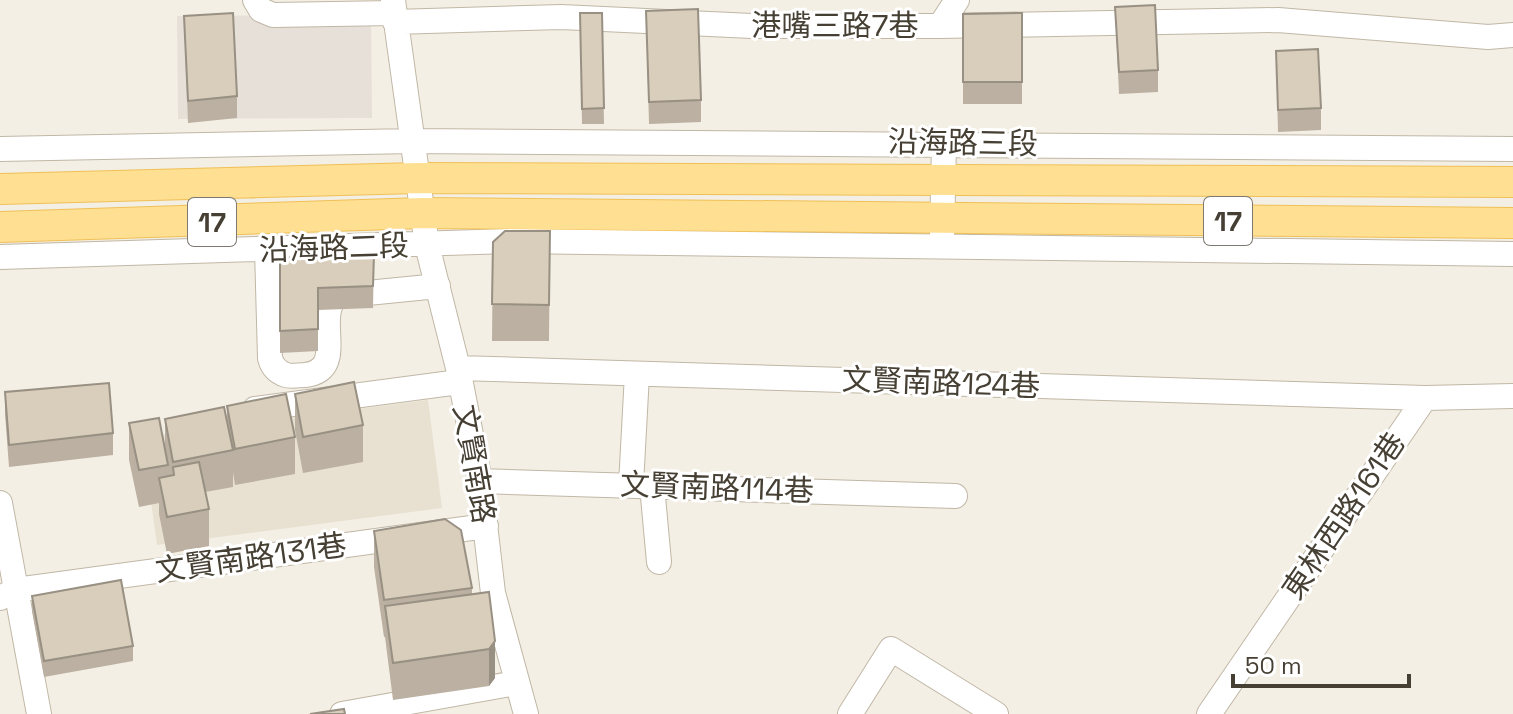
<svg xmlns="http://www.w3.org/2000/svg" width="1513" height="714" viewBox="0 0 1513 714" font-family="'Space Grotesk','Noto Sans TC',sans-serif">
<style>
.residential{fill:#e8e1d2}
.industrial{fill:#e6e0d9}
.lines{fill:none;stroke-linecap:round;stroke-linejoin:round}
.minor-casing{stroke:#c0b7a6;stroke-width:26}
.major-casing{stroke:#efc057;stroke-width:32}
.minor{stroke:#fff;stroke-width:24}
.major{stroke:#ffdf92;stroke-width:30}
.wall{fill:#bbb0a1}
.shaded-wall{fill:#989083}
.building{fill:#d9cdbb;stroke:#989083;stroke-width:2}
.labels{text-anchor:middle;stroke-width:6;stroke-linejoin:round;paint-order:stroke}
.shield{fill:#fff;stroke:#7e7970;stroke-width:2}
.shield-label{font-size:28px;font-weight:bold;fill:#463f33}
.street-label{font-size:30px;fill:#463f33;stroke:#fff}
</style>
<rect width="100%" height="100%" fill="#f4efe4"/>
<path class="residential" d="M428 400 442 508 157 545 142 437Z"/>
<path class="industrial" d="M371 15 372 118 178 119 177 16Z"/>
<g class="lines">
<g class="minor-casing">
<path id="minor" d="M255 0 261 10 273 15 394 13
M393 0 427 245 458 368 480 481 493 593 526 714
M395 22 561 17 752 26H940L1278 20 1488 37 1513 35
M940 26 957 0
M0 149 414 141 1513 149
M942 236 944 143
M267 250 270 358C272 366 277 372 286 375 292 377 299 375 305 375 349 370 313 317 337 296L438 286
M0 257 510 241 1513 254
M458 368 1425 398 1513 396
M255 409 459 382
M480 481 955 496
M631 485 637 374
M652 486 659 562
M0 503 39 714
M0 598 16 590 486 526
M342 714 516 683
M850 714 891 649 996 714
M1209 714 1425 398"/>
</g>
<g class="major-casing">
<path id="major" d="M0 189 418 178 1513 182
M0 227 423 213 1513 223"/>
</g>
<use href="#minor" class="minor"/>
<use href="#major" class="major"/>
</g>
<path class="wall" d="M1115 7 1158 70V92L1119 94Z
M646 11 701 100V122L649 124Z
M580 13H602L604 124H582Z
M1022 13V104H963V14Z
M184 16 237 96V118L188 123Z
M1276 51 1321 108V130L1278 132Z
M550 231 549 341H492L493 242Z
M374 254 373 308 318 310V351L280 353V258Z
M5 392 113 433V455L9 467 5 414Z
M295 394 363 425V462L303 473 295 430Z
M227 406 295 437V474L235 485 233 472V487L205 492 209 509V546L167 554 159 514V503L139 507 129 460V423L165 449V419L227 421Z
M374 531 472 588V594L489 592 495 678 489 686 393 700 385 637H384L374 567Z
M32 596 133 646V661L44 677 32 611Z"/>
<path class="shaded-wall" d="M495 641V678L489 686V649Z"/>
<path class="building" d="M1155 5 1158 70 1119 72 1115 7Z
M698 9 701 100 649 102 646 11Z
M233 13 237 96 188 101 184 16Z
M580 13H602L604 108 582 109Z
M1022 13V82H963V14Z
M1318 49 1321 108 1278 110 1276 51Z
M505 231H550L549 305 492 304 493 242Z
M374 254 373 286 318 288V329L280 331V258Z
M354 382 363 425 303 437 295 394Z
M109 383 113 433 9 445 5 392Z
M286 394 295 437 235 449 227 406Z
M224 407 233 450 173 462 165 419Z
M159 418 168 465 139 470 129 423Z
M199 462 209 509 167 517 159 478 174 475 173 467Z
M445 519 461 530 472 588 384 600 374 531Z
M121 580 133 646 44 661 32 596Z
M489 592 495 641 489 649 393 663 385 606Z
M344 709 345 714H310Z"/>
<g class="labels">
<g class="shield">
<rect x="1204" y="197" width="48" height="48" rx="6"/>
<rect x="188" y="198" width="48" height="48" rx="6"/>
</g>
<g class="shield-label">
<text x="1228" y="231">17</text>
<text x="212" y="232">17</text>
</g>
<g class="street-label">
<text x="835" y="36">港嘴三路7巷</text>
<text transform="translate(963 143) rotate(1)" y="10">沿海路三段</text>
<text transform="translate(334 248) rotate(-2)" y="10">沿海路二段</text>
<text transform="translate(941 383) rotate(2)" y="10">文賢南路124巷</text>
<text transform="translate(474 464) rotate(80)" y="10">文賢南路</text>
<text transform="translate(717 488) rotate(2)" y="10">文賢南路114巷</text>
<text transform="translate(1344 516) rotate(-56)" y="10">東林西路161巷</text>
<text transform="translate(251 558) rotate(-8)" y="10">文賢南路131巷</text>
</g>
</g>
<path d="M1233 674v12h176v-12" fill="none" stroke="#463f33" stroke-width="4"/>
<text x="1245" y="674" font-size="24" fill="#463f33" stroke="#ffffff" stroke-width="6" paint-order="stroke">50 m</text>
</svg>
